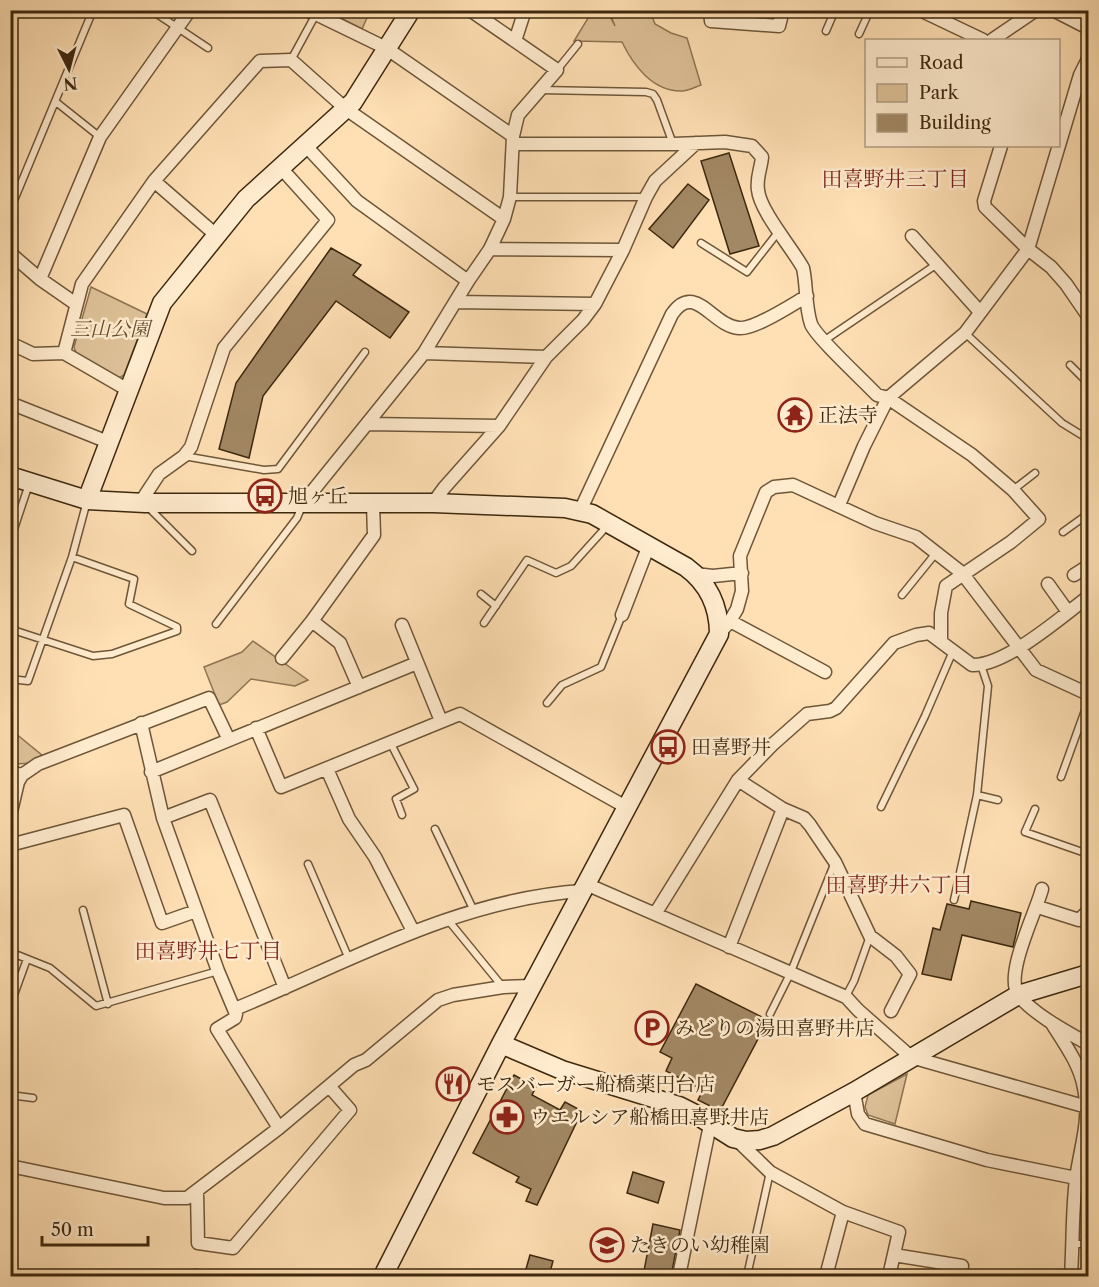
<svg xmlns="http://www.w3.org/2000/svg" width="1099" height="1287" viewBox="0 0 1099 1287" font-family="'Libre Caslon Text','Noto Serif JP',serif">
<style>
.green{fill:#dec198;stroke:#8e7453;stroke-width:1.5}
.building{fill:#a28864;stroke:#3d280e;stroke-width:1.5}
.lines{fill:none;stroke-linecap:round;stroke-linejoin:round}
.lane-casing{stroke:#6e5638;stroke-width:9}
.street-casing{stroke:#6e5638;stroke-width:15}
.secondary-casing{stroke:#3d280e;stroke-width:21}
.lane{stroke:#ffebce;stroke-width:6}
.street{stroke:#ffebce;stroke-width:12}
.secondary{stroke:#ffebce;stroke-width:18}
.labels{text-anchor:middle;stroke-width:5;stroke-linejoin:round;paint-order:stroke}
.park-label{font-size:20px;font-style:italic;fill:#654e30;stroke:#ffebce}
.poi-label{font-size:20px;fill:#3d280e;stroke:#ffebce;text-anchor:start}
.neighbourhood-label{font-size:21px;fill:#7a1f14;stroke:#ffebce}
</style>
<rect width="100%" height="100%" fill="#ffe0b4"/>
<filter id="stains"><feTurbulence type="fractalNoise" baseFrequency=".00333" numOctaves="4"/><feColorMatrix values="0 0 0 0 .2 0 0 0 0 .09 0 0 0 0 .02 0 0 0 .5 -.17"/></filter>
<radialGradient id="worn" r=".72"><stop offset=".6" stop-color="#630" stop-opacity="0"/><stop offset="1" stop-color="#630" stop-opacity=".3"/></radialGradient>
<path class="green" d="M593 10 607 11 615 26 609 11H650L655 24 671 33 687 38 701 85C695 87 688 91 682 91 653 92 633 65 622 42L574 41Z
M327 11H370L362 29Z
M91 287 147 314 124 375 119 378 76 353 74 347Z
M253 641 308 680 295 686 251 679 227 702 219 705 204 667 242 652Z
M10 733H15L43 756C33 763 22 765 11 763Z
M907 1074 895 1124 868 1115 865 1107 868 1095Z"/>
<path class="building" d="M729 153 759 246 730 254 701 161Z
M688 184 709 200 673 248 649 229Z
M331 248 361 265 353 275 409 312 390 338 336 301 263 396 249 458 219 449 236 383Z
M971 901 1021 913 1013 947 962 935 951 980 922 974 933 928 940 930 947 904 969 909Z
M696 984 768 1020 720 1111 698 1100 703 1090 666 1071 672 1058 660 1052Z
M514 1075 536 1087 532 1095 560 1110 565 1102 582 1111 537 1205 526 1201 531 1189 516 1182 519 1177 473 1153Z
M633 1172 664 1182 658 1203 627 1193Z
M653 1224 680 1230 671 1276H643Z
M530 1255 553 1261 549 1276H524Z"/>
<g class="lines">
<g class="lane-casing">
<path id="lane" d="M151 10 208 48
M826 31 835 10
M859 34 870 10
M291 60 316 14
M557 70 578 44
M540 90 646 92 653 94 657 100 673 144
M56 102 100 137
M510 197H646
M10 210 93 10
M701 243 747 272 779 231
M965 333 1062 423 1088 439
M825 340 937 264
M1070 365 1088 383
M184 456 264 470 278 469 365 352
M1013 490 1035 473
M148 507 192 551
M1063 532 1088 514
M10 541 29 484
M481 594 496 606
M902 595 936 553
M484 623 527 560 556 573 571 566 608 525
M216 624 297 518 302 506
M10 629 93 656 112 654 177 631V627L129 604 134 579 72 557
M10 679 28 681 72 557 87 501
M547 703 562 685 601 667 622 615
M390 742 414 789 396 799 402 815
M1061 777 1088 702
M977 795 998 800
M881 807 925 716 953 651
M1035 809 1025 832 1088 854
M435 829 474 911
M308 864 349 959
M954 900 977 795 988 686 981 665
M83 910 108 1004
M448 920 502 986
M10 952 50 968 96 1006 218 971
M846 996 854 981 870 936
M10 1006 27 959
M770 1014 790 974 835 862
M10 1095 33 1098
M1073 1244H1088
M194 1276 195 1273 216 1276
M747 1276 770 1172"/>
</g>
<g class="street-casing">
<path id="street" d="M306 10 316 14 386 48 513 136
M710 10 711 21 779 26 783 10
M920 10 983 40
M1053 10 1088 28
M992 40 1036 10
M515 41 525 10
M513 144H674L725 142 752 146 762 157C761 169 756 178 758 190 760 211 792 248 803 268 807 286 805 306 811 324 815 336 865 382 877 395L888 398 972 455 1013 490 1039 519 1011 542 946 586 941 613V642
M306 146 357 201 468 281
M1001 146 984 201 985 207 1028 249 1051 267 1066 284 1088 316
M154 181 216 235
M912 236 980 312
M490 249 623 250
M10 253 40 279 76 304
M40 279 100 137 190 10
M455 302 595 304
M10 343 33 354 64 353 128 390
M64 353 82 284 154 181 260 61 291 60 346 109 504 219
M424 353 546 357
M10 403 108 442
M368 424 499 426
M140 503 159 474 184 456 191 447 224 348 328 220 281 168
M303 503 424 353 468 281 490 249 504 219 510 197 513 136 518 115 557 70 470 10
M433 503 444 488 499 426 546 357 583 320 595 304 623 250 646 197 655 181 696 143
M839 505 864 446 888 398 965 333 1028 249 1080 75 1088 59
M580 511 672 314C695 281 712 326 739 328 754 330 793 304 807 296
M695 574 713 576 742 573
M1074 575 1088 566
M1048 584 1068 612
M622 615 649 545
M312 621 340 643 359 687
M730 621 825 672
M402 625 441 721
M719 634 730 621 737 609 742 591 740 556 766 492 774 487 793 485 875 523 916 537 962 573 1036 670 1088 694
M282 658 312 621 374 535 373 503
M141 723 163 818 218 971 236 1014 235 1018 217 1029 279 1128
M256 728 281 787 460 714 626 807
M327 769 349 819 375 857 413 931
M10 772 22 775 38 764 209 698 229 740
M151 772 417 663
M738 780 783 809 804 818 810 825 835 862 870 936 896 956 910 974 891 1011
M10 816 18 782 22 775
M163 818 210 800 285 988
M10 845 124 815 162 923 196 911
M586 884 846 997 858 1010 911 1057 1087 1107
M1042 889C1036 913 1003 976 1019 996 1035 1015 1067 1032 1088 1044
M1038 907 1079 920 1088 911
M655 914 738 780 772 745 807 714 830 711 836 708 894 643 916 635 929 633 972 665C1006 666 1061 617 1088 597
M729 947 783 809
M235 1009C347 963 458 899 582 891
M1051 1022C1064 1043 1080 1064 1084 1088 1091 1120 1080 1148 1076 1179 1072 1211 1073 1244 1071 1276
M854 1092 858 1114 865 1124 987 1160 1076 1178
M737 1140 770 1172 843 1212 899 1232 889 1276
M10 1166 164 1198H187L279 1128 354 1065 366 1060 438 1000 453 995 503 987 531 986
M197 1191 198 1243 233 1248 350 1110 329 1086
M894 1255 962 1266 960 1276
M679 1276 710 1125
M826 1276 843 1212"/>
</g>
<g class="secondary-casing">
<path id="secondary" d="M10 476 87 500 145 503H433L565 508 592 514 686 567C709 584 719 606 719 634L501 1044 383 1276
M87 500 162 303 246 199 353 102 411 10
M501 1044 562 1070 679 1106 695 1114 733 1138 746 1141 760 1140 773 1136 854 1092 1018 995 1088 974"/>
</g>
<use href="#lane" class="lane"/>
<use href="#street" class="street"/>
<use href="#secondary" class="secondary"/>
</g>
<defs>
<g id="temple-ring" transform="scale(1.725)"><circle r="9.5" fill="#ffebce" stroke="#8f2418" stroke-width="1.5"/><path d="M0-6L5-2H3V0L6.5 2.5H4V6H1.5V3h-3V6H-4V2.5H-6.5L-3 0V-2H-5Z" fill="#8f2418"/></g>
<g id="bus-ring" transform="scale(1.725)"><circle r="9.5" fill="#ffebce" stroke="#8f2418" stroke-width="1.5"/><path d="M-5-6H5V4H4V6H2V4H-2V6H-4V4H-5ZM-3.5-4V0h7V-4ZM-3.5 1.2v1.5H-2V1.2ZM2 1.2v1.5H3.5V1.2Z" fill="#8f2418"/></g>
<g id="parking-ring" transform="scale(1.725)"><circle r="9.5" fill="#ffebce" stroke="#8f2418" stroke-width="1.5"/><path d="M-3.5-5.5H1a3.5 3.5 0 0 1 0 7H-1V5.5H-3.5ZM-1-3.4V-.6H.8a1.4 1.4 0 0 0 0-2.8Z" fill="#8f2418"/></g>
<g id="restaurant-ring" transform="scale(1.725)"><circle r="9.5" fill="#ffebce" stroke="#8f2418" stroke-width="1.5"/><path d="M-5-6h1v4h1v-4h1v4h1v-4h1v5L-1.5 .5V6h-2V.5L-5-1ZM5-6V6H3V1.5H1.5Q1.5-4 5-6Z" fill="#8f2418"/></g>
<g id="pharmacy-ring" transform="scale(1.725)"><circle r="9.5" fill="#ffebce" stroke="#8f2418" stroke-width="1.5"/><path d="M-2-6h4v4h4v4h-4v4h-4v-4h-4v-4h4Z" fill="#8f2418"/></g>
<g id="school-ring" transform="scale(1.725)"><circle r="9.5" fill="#ffebce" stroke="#8f2418" stroke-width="1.5"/><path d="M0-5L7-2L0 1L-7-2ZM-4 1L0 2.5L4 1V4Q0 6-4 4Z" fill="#8f2418"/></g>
</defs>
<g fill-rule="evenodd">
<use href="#temple-ring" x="795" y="415"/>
<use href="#bus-ring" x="265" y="496"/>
<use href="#bus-ring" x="668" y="747"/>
<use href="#parking-ring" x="652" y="1028"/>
<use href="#restaurant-ring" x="453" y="1084"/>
<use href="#pharmacy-ring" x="507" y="1117"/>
<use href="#school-ring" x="607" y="1245"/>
</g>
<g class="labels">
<g class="park-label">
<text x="110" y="336">三山公園</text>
</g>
<g class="poi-label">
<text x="818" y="422">正法寺</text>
<text x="288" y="503">旭ヶ丘</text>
<text x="691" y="754">田喜野井</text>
<text x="675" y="1035">みどりの湯田喜野井店</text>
<text x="476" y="1091">モスバーガー船橋薬円台店</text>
<text x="530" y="1124">ウエルシア船橋田喜野井店</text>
<text x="630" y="1252">たきのい幼稚園</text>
</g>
<g class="neighbourhood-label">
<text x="895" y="186">田喜野井三丁目</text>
<text x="899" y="892">田喜野井六丁目</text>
<text x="208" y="958">田喜野井七丁目</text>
</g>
</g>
<rect width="1099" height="1287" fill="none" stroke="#ffe0b4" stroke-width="36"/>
<rect x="12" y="12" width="1075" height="1263" fill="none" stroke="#3d280e" stroke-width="3"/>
<rect x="18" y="18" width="1063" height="1251" fill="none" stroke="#3d280e" stroke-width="1.5"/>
<rect x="865" y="39" width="195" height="108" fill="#ffebce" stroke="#b19d81" stroke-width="1.5"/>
<rect x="877" y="58" width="30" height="9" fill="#ffebce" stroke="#b19d81" stroke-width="1.5"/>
<text x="919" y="69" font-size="18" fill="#3d280e">Road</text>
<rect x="877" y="84" width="30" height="18" fill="#dec198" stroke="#b19d81" stroke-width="1.5"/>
<text x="919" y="99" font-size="18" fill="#3d280e">Park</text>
<rect x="877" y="114" width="30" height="18" fill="#a28864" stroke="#b19d81" stroke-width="1.5"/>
<text x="919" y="129" font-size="18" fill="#3d280e">Building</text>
<g transform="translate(69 69) rotate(174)" stroke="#ffebce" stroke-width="4.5" paint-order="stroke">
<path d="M0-4.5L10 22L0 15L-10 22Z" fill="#3d280e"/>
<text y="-9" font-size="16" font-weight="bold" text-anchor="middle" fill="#3d280e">N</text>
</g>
<path d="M42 1236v9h106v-9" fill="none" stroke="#3d280e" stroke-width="3"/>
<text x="51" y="1236" font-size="18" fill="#3d280e" stroke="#ffebce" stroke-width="4.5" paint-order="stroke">50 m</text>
<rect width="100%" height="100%" filter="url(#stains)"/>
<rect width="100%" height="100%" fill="url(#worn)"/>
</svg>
